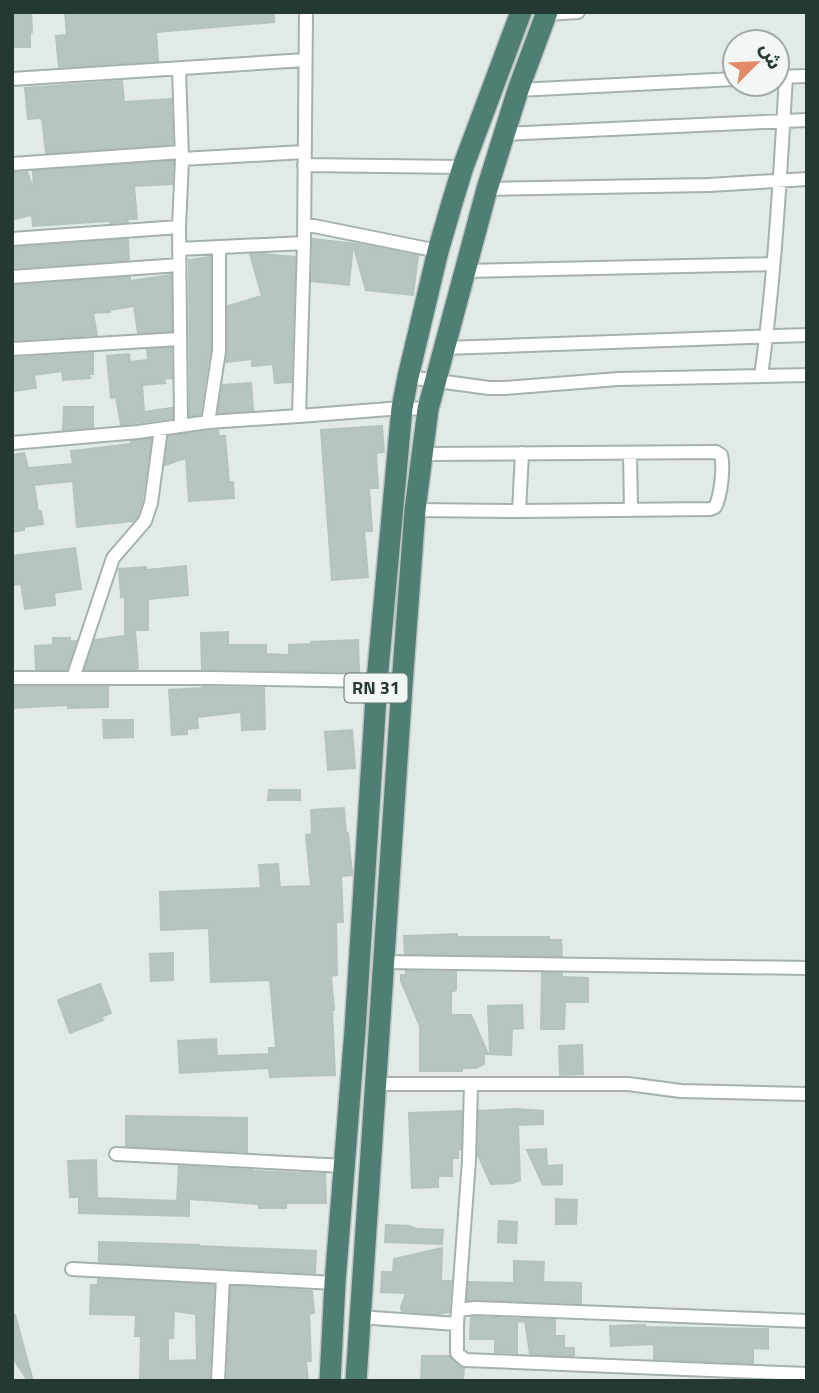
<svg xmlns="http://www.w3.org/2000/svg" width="819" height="1393" viewBox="0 0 819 1393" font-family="'Titillium Web','Noto Sans Arabic',sans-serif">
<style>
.building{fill:#b7c5c0;stroke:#b5c3be;stroke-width:2;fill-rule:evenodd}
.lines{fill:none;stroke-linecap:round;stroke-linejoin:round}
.minor-casing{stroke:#a5b1ae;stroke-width:16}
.trunk-casing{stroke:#bdc4c2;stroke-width:24}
.minor{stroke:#fff;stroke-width:12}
.trunk{stroke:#4f7e75;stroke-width:21}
.labels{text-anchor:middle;stroke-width:6;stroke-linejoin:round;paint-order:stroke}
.shield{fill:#f2f7f5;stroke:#62726e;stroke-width:2}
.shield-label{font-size:18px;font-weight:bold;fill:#243934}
</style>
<rect width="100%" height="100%" fill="#e2eae7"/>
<path class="building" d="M12 12H31L32 32H30V47H15V33L12 34Z
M65 12H274V22L156 32 158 61 59 67 56 36 67 35Z
M122 81 124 102 171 99 173 144 46 153 42 118 28 119 25 88Z
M173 161 172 184 134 186 137 219H127L128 222 110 223V221L33 226 32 215 14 219 12 173 27 172 34 191 33 171Z
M128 239 129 260 12 268V248Z
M313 239 357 244 418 256 413 295 366 290 353 244 349 285 312 281Z
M250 254H263L295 257 291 382 275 383 273 364 252 366V359L226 362 228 351V306L262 296Z
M210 257V350L200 414 190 416 189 260Z
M171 275V331L138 333 134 306 110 310V312L93 313 97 335 12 340V286L130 277V281Z
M171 348 172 378 164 379 165 383 142 385 144 412 172 408V418L121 425 116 397 111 398 107 356 129 354 130 362 148 360 147 350Z
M93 353V374H89L90 378 63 380 62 371 34 375 36 388 12 391V363H15V358Z
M251 383 253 410 218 413 223 385Z
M64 407H93V427L63 430Z
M382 426 384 452 376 453 378 488H369L372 531H364L368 577 332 580 321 430Z
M218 430 219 436H225L229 482H233L234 498 189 501 186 458 165 465 169 436Z
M151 439 142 501 137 517 133 521 77 527 73 481 34 485 38 511H41L43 524 24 527V530L12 532V455L24 453 28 468 73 464 71 451 131 444V441Z
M75 548 81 589 54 593 55 605 25 609 21 584 13 585 12 556Z
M186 566 188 595 148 599V630H135L138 668 136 669H85L95 640 125 636V597H121L119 569 146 567V570Z
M228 632V645H266V654L289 655V645L311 644V642L358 640 359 672 202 669 201 633Z
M53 638H70V642L76 641 67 669H36L35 646 53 645Z
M12 687H108V707L68 708V705L12 708Z
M202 687 264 688 265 729 242 730 241 712 197 717 198 728 187 729V734L172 735 169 690 202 688Z
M103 720H133V737L104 738Z
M352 730 355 768 328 770 325 732Z
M269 790H300V800H268Z
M344 808 346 834 348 833 352 873V875L341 876 343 922H336L337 975 331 976 334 1010H332L335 1075 270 1077 269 1068 180 1073 178 1041 216 1039 217 1056 269 1054V1048H276L270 980 211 982 209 928 161 930 160 892 261 888 259 865 278 864 280 887 311 886 306 835 312 834 311 810Z
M457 934V937H549V940H561L562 956 405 954 404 936Z
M173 953V980L151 981 150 954Z
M406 971 456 972V990L451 992V1015H471L488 1054H484V1064L476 1068H462V1071H420V1026L401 981V975H406Z
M542 973H562V977L588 978V1002H565L564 1029H541Z
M100 984 111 1013 101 1017 103 1020 70 1033 58 1000Z
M522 1005 523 1028 512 1029 511 1055 490 1054 488 1006Z
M582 1045 583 1074 560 1075 559 1046Z
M517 1109 543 1111V1124L518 1125 520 1180 513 1183 491 1184 478 1155 479 1111Z
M462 1111 461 1149 458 1150V1158H452V1176H438V1187L412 1188 409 1113Z
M126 1116 247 1118V1152L126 1146Z
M546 1149 547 1166 562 1165V1184L543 1185 527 1150Z
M96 1160 97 1198 177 1201 179 1166 252 1170V1171L325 1174 326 1203H286V1208H259V1204L189 1199V1216L79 1213V1197H70L68 1161Z
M556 1199 577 1200 576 1224H556Z
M499 1221 517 1222 516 1243 498 1242Z
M386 1225 409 1226 417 1229 443 1230 442 1244 385 1242Z
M99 1242 199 1245V1246L316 1251 315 1273 99 1262Z
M442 1248 441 1281H451L449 1312 438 1314 402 1311 401 1307 406 1293 381 1292 382 1272H393L394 1259Z
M514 1261 544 1262 543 1282 581 1283V1303L467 1300 469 1282 514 1283Z
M98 1279 214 1285 209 1381H140L141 1336H135L136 1315 90 1314 91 1285H98ZM174 1311 196 1314 197 1360 168 1361V1338H173Z
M231 1286 312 1291 314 1313 309 1314 311 1361H306L308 1381H296L295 1379 227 1381Z
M15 1315 33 1381H28L12 1357V1316Z
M471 1317 555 1320V1336H564V1348H574V1356L530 1354 525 1321 517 1322V1353L495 1352V1339H470Z
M645 1325V1327L768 1329V1349L753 1348V1363L654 1359V1344L611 1346 610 1326Z
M422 1356H449L459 1367 464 1368 463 1381H421Z"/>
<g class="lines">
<g class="minor-casing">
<path id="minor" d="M306 12 304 243 299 416 402 408 428 409
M546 14 578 12
M179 69 182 159
M777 77 807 76
M12 79 305 60
M518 90 735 79
M503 134 807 120
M12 164 182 152
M304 165 463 167
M487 189 709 185 807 179
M304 224 438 251
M12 239 179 227
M179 249 304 243
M465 271 772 264
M12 277 179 265
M445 348 807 335
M12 349 179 339
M761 376C775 277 780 176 786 77
M408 377 489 388H505L618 379 807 375
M208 422 219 351V247
M181 425 179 227 182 159 304 152
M12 443 138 432 208 422 299 416
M630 453 631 510
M415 510 519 511 710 509 715 507C721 496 724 467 721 455L716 452 423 454
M519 511 522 453
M12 678H213L377 681
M73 678 113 558 145 521 151 503 161 429
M384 962 807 968
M375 1084H628L681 1091 807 1094
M116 1154 345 1166
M72 1269 335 1283
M458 1310 469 1160 471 1084
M359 1317 457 1324 458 1310 475 1308 807 1321
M457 1324V1353L465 1360 807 1374
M218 1381 223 1278"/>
</g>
<g class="trunk-casing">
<path id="trunk" d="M330 1381 335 1283 355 1030 377 681 402 408 408 377 438 251 452 203 463 167 521 12
M356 1381 402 685 415 510 428 409 487 189 518 90 547 12"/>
</g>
<use href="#minor" class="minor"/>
<use href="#trunk" class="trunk"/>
</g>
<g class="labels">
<rect class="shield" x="344.5" y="673.5" width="63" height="29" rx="5"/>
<g class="shield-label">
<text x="376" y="694">RN 31</text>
</g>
</g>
<rect width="819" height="1393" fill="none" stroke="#243934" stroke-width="28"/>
<g transform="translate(756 63) rotate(66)"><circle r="33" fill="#f2f7f5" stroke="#a0aba8" stroke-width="2"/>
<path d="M0-5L12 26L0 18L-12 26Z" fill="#e38a67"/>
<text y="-10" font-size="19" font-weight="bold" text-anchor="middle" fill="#243934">ش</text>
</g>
</svg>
